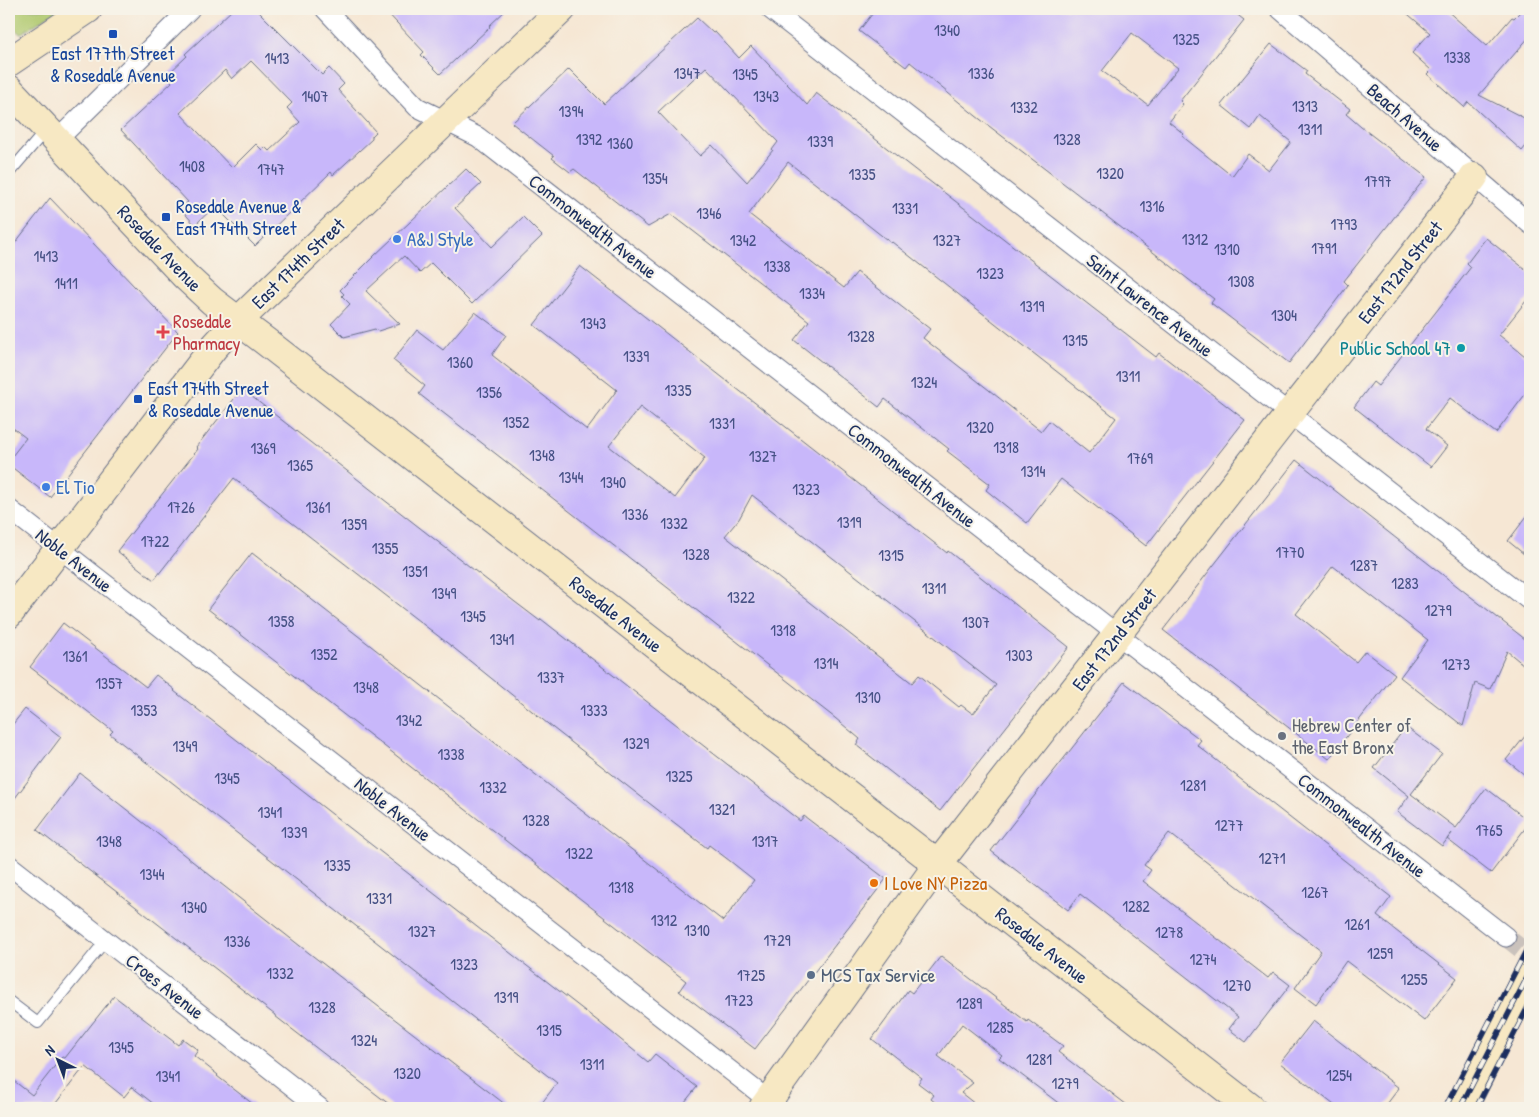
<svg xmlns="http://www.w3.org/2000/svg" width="1539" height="1117" viewBox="0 0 1539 1117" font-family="'Patrick Hand',sans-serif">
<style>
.green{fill:#b0c96e;stroke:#667c66}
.building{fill:#c8b7fa;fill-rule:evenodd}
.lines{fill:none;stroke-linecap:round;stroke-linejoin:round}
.street-tunnel{stroke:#cac2bc;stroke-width:19;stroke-dasharray:19 9;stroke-linecap:butt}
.lane-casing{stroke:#686f87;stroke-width:12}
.street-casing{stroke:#686f87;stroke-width:21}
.secondary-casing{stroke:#686f87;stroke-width:30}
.lane{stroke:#fff;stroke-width:10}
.street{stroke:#fff;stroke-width:19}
.secondary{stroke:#f7e8c3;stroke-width:28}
.rail-casing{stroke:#1b2f5e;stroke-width:5.5}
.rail{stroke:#f7f3e8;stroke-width:4;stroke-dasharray:11;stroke-linecap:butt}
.transit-dot{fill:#1a4fb4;stroke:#f7f3e8;stroke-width:2}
.shop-dot{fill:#3f7fe0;stroke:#f7f3e8;stroke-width:2}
.health-dot{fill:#e0444e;stroke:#f7f3e8;stroke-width:2}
.culture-dot{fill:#0f9aa8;stroke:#f7f3e8;stroke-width:2}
.worship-dot{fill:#6b7280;stroke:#f7f3e8;stroke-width:2}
.food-dot{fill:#e8710a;stroke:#f7f3e8;stroke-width:2}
.service-dot{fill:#5c6f8a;stroke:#f7f3e8;stroke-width:2}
.labels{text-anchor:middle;stroke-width:4;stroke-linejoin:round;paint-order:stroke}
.number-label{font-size:16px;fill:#465185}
.transit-label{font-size:19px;fill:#164399;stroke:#f7f3e8;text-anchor:start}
.street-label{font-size:19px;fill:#1b2f5e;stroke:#f7f3e8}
.shop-label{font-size:19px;fill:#366cbe;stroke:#f7f3e8;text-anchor:start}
.health-label{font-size:19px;fill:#be3a42;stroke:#f7f3e8;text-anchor:start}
.culture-label{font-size:19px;fill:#0d838f;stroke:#f7f3e8;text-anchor:end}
.worship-label{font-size:19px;fill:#5b616d;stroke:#f7f3e8;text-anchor:start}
.food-label{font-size:19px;fill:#c56008;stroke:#f7f3e8;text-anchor:start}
.service-label{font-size:19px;fill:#4e5e75;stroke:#f7f3e8;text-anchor:start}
</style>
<rect width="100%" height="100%" fill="#f7f3e8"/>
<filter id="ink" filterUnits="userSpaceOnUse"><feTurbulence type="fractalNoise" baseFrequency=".02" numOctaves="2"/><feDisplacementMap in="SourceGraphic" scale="10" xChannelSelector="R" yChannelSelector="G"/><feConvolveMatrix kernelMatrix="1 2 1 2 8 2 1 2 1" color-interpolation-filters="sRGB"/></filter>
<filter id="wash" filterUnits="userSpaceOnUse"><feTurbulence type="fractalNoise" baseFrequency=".0096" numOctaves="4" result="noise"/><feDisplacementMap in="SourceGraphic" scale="20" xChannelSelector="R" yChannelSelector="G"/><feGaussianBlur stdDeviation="1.12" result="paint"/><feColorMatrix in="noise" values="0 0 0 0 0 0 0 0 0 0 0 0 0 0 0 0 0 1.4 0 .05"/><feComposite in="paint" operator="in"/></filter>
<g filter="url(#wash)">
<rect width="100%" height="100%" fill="#f6e7d4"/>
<path class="green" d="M9 9H60L20 34 9 23Z"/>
<g id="blocks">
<path class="building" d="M233 9H256L322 75 329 68 344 84 338 90 376 132 372 136V139L333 175 331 172 255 246 215 206 195 225 180 208 188 202 121 130 172 82 166 76 187 56 185 54ZM251 61 292 103 287 108 300 122 269 151 265 147 262 150 256 144 232 168 180 113 225 70 232 79Z
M384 9H507L489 26 490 27 440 74 421 55 424 52Z
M876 9H1230L1244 20 1180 101 1183 104 1169 122 1184 134 1182 136 1232 176 1248 154 1269 170 1291 142 1260 116 1251 129 1221 105 1271 44 1307 71 1305 74 1350 109 1346 114 1361 127 1426 177 1344 281 1348 285 1289 363 1211 303 1214 299 976 116 926 75 910 62 906 67 859 31ZM1132 33 1178 68 1148 105 1102 71Z
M1402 9H1445L1487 46 1512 17 1514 18 1523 9H1530V36L1479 95 1530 121V141L1522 151 1468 102 1464 107 1427 74 1431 70 1412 53 1430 33Z
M697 18 713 33 715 32 739 58 751 46 807 105 816 93 1156 357 1159 353 1245 420 1146 546 1061 479 1027 523 986 490 990 484 947 451 949 449 885 399 879 407 794 340 809 321 789 305 671 214 648 227 574 169 570 172 552 158 554 156 512 123 569 69 604 104ZM706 67 778 142 772 150H773L747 182 712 145 700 156 658 112ZM788 162 891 243 892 242 916 261 1116 418 1089 453 1049 421 1041 431 923 338 930 329 857 272 844 288 749 214Z
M466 169 481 184 455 208 492 247 523 217 542 236 472 304 431 263 420 273 404 256 366 291 400 324 378 331 375 329 344 337 331 324 350 304 342 296 344 294 340 290 374 256Z
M50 198 178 332 50 497 9 465V460L26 438 9 425V251Z
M1486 238 1530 273V296L1499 335 1530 360V388L1496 433 1450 398 1426 429 1447 446 1431 467 1354 407 1373 382 1378 386 1471 267 1467 263Z
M580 266 947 553 948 551 1069 647 940 811 856 745 860 739 835 718 419 394 425 386 393 360 417 330 443 350 475 312 506 335 492 355 587 430 617 390 534 325ZM640 407 705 458 675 498 609 446ZM752 495 996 685 973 714 961 705 959 707 919 675 912 683 725 536 739 519Z
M242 389 515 602 540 621 541 619 800 821 804 816 886 879 755 1049 679 991 686 981 208 609 252 553 723 921 754 880 730 861 709 845 707 848 640 796 553 728 455 649 234 478 154 580 117 551 198 449 196 447Z
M1296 460 1530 643V670L1507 651 1490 689 1475 683 1463 726 1400 677 1428 640 1333 566 1296 614 1356 662 1365 651 1395 674 1329 759 1163 630Z
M1530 512V559L1508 541Z
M63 623 146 687 156 675 175 690 174 691 599 1022 648 1062 655 1054 697 1087 680 1108H538L557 1083 110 734 113 731 30 667Z
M1124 682 1201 740 1197 745 1391 897 1377 916 1457 978 1424 1021 1346 961 1316 1004 1295 988 1321 951 1169 833 1144 865 1151 870 1143 881 1268 978 1273 972 1290 985 1246 1042 1229 1029 1238 1017 1080 894 1068 910 991 851Z
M25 709 61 737 9 806V729Z
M1406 727 1442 754 1411 794 1456 828 1486 788 1530 822 1491 873 1447 839 1452 833 1442 846 1397 812 1409 796 1374 768Z
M1530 730V779L1506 760Z
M80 773 309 953 510 1108H394L275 1016V1015L37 830Z
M941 956 1027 1022 1028 1020 1063 1046 1058 1052 1131 1108H1065L999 1058 1002 1055 962 1024 938 1056 973 1083 961 1093 980 1108H942L931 1099 934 1095 918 1083 922 1078 872 1039 908 990 912 993Z
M114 996 178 1045 183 1039 198 1050 194 1056 218 1075 217 1076 258 1108H159L132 1087 124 1097 85 1066 52 1108H9V1077L32 1095 62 1057 65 1058Z
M1313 1021 1399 1088 1384 1108H1338L1280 1063Z"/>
</g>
</g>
<g filter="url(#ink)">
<use href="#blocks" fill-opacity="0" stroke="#686f87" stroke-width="1"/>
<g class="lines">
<path class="street-tunnel" d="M1506 937 1530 956"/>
<g class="lane-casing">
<path id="lane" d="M9 173 46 130
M9 1001 38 1023 106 940"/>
</g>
<g class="street-casing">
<path id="street" d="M325 9 417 107 478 137 1506 937
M770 9 1530 601
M1280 9 1530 224
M57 140 190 9
M9 509 777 1107
M9 865 320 1108"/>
</g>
<g class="secondary-casing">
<path id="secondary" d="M9 62 88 9
M9 89 185 276 212 301 265 341 1251 1108
M9 614 214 347 238 321 562 9
M763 1108 938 864 1474 177
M1463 1108 1530 975"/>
</g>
<use href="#lane" class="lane"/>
<use href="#street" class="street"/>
<use href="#secondary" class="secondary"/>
<g class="rail-casing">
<path id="rail" d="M1445 1108 1530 943
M1460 1108 1530 972
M1476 1108 1530 1003"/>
</g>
<use href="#rail" class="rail"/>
</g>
</g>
<g class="transit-dot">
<rect x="108" y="29" width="10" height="10" rx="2.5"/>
<rect x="161" y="212" width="10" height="10" rx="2.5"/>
<rect x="133" y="394" width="10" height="10" rx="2.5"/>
</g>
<g class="shop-dot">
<circle cx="397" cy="239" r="5"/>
<circle cx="46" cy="487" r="5"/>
</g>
<path class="health-dot" d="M160.5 324.5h5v5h5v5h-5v5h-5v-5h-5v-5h5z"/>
<circle class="culture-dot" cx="1461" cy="348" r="5"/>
<circle class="worship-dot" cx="1282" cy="736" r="5"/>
<circle class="food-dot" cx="874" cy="883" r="5"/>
<circle class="service-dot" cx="811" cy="975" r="5"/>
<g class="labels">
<g class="number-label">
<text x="947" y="36">1340</text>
<text x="1186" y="45">1325</text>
<text x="1457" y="63">1338</text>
<text x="277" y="64">1413</text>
<text x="687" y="79">1347</text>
<text x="981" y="79">1336</text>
<text x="745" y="80">1345</text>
<text x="315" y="102">1407</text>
<text x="766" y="102">1343</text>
<text x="1305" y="112">1313</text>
<text x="1024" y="113">1332</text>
<text x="571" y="117">1394</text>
<text x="1310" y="135">1311</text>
<text x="589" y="145">1392</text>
<text x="1067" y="145">1328</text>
<text x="820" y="147">1339</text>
<text x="620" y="149">1360</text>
<text x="192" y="172">1408</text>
<text x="271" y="175">1747</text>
<text x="1110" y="179">1320</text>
<text x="862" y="180">1335</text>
<text x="655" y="184">1354</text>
<text x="1378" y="187">1797</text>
<text x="1152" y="212">1316</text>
<text x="905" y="214">1331</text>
<text x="709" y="219">1346</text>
<text x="1344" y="230">1793</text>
<text x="1195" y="245">1312</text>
<text x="743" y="246">1342</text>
<text x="947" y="246">1327</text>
<text x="1324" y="254">1791</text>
<text x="1227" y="255">1310</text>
<text x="46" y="262">1413</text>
<text x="777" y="272">1338</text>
<text x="990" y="279">1323</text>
<text x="1241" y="287">1308</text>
<text x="66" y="289">1411</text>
<text x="812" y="299">1334</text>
<text x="1032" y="312">1319</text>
<text x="1284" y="321">1304</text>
<text x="593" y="329">1343</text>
<text x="861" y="342">1328</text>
<text x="1075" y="346">1315</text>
<text x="636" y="362">1339</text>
<text x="460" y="368">1360</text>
<text x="1128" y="382">1311</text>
<text x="924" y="388">1324</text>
<text x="678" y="396">1335</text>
<text x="489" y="398">1356</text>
<text x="516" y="428">1352</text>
<text x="722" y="429">1331</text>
<text x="980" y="433">1320</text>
<text x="1006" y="453">1318</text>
<text x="263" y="454">1369</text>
<text x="542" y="461">1348</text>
<text x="763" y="462">1327</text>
<text x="1140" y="464">1769</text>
<text x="300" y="471">1365</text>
<text x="1033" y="477">1314</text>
<text x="571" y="483">1344</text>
<text x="613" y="488">1340</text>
<text x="806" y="495">1323</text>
<text x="181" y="513">1726</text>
<text x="318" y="513">1361</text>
<text x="635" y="520">1336</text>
<text x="849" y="528">1319</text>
<text x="674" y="529">1332</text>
<text x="354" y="530">1359</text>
<text x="155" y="547">1722</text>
<text x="385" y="554">1355</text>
<text x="1290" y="558">1770</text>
<text x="696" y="560">1328</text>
<text x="891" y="561">1315</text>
<text x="1364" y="571">1287</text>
<text x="415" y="577">1351</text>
<text x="1405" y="589">1283</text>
<text x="934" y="594">1311</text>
<text x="444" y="599">1349</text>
<text x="741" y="603">1322</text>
<text x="1438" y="616">1279</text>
<text x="473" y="622">1345</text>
<text x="281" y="627">1358</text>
<text x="976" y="628">1307</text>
<text x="783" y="636">1318</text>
<text x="502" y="645">1341</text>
<text x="324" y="660">1352</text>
<text x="1019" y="661">1303</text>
<text x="75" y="662">1361</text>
<text x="826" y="669">1314</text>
<text x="1456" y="670">1273</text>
<text x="551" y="683">1337</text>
<text x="109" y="689">1357</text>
<text x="366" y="693">1348</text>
<text x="868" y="703">1310</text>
<text x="144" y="716">1353</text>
<text x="594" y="716">1333</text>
<text x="409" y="726">1342</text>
<text x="636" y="749">1329</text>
<text x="185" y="752">1349</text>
<text x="451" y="760">1338</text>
<text x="679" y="782">1325</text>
<text x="227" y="784">1345</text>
<text x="1193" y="791">1281</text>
<text x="493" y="793">1332</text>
<text x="722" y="815">1321</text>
<text x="270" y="818">1341</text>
<text x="536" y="826">1328</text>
<text x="1229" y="831">1277</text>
<text x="1489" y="836">1765</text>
<text x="294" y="838">1339</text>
<text x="109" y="847">1348</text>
<text x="765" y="847">1317</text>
<text x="579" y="859">1322</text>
<text x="1272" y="864">1271</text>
<text x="337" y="871">1335</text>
<text x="152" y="880">1344</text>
<text x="621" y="893">1318</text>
<text x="1315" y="898">1267</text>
<text x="379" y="904">1331</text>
<text x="1136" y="912">1282</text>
<text x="194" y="913">1340</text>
<text x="664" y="926">1312</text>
<text x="1357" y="930">1261</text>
<text x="697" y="936">1310</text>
<text x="422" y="937">1327</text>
<text x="1169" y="938">1278</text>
<text x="777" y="946">1729</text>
<text x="237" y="947">1336</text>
<text x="1380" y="959">1259</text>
<text x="1203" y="965">1274</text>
<text x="464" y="970">1323</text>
<text x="280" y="979">1332</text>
<text x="751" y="981">1725</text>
<text x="1414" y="985">1255</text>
<text x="1237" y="991">1270</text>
<text x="506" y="1003">1319</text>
<text x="739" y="1006">1723</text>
<text x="969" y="1009">1289</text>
<text x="322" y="1013">1328</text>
<text x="1000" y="1033">1285</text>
<text x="549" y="1036">1315</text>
<text x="364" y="1046">1324</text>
<text x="121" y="1053">1345</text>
<text x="1039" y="1065">1281</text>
<text x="592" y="1070">1311</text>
<text x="407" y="1079">1320</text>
<text x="1339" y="1081">1254</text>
<text x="168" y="1082">1341</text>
<text x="1065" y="1089">1279</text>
</g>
<g class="transit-label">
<text x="113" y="60" text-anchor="middle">East 177th Street<tspan x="113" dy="22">&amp; Rosedale Avenue</tspan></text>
<text x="176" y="213">Rosedale Avenue &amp;<tspan x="176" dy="22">East 174th Street</tspan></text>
<text x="148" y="395">East 174th Street<tspan x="148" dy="22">&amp; Rosedale Avenue</tspan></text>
</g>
<g class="street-label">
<text transform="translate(1405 117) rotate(41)" y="7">Beach Avenue</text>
<text transform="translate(593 226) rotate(38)" y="7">Commonwealth Avenue</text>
<text transform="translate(160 248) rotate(46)" y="7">Rosedale Avenue</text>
<text transform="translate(298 263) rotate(-44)" y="7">East 174th Street</text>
<text transform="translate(1400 272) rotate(-52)" y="7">East 172nd Street</text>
<text transform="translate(1150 305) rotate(38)" y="7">Saint Lawrence Avenue</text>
<text transform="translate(912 475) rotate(38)" y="7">Commonwealth Avenue</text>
<text transform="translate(74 560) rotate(38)" y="7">Noble Avenue</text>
<text transform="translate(616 614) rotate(38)" y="7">Rosedale Avenue</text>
<text transform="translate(1114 639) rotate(-52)" y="7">East 172nd Street</text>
<text transform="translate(393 809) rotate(38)" y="7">Noble Avenue</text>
<text transform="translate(1362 825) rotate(38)" y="7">Commonwealth Avenue</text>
<text transform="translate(1042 945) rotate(38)" y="7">Rosedale Avenue</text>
<text transform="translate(165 986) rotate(38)" y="7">Croes Avenue</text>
</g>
<g class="shop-label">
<text x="407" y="246">A&amp;J Style</text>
<text x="56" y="494">El Tio</text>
</g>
<g class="health-label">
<text x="173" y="328">Rosedale<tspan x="173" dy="22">Pharmacy</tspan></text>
</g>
<g class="culture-label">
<text x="1451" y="355">Public School 47</text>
</g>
<g class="worship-label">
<text x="1292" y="732">Hebrew Center of<tspan x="1292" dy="22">the East Bronx</tspan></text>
</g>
<g class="food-label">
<text x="884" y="890">I Love NY Pizza</text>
</g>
<g class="service-label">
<text x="821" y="982">MCS Tax Service</text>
</g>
</g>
<rect width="1539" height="1117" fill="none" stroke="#f7f3e8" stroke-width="30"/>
<g transform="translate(58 1060) rotate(318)" stroke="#f7f3e8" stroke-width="4" paint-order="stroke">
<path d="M0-4L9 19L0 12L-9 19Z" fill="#1b2f5e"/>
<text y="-8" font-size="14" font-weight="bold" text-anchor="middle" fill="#1b2f5e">N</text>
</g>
</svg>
